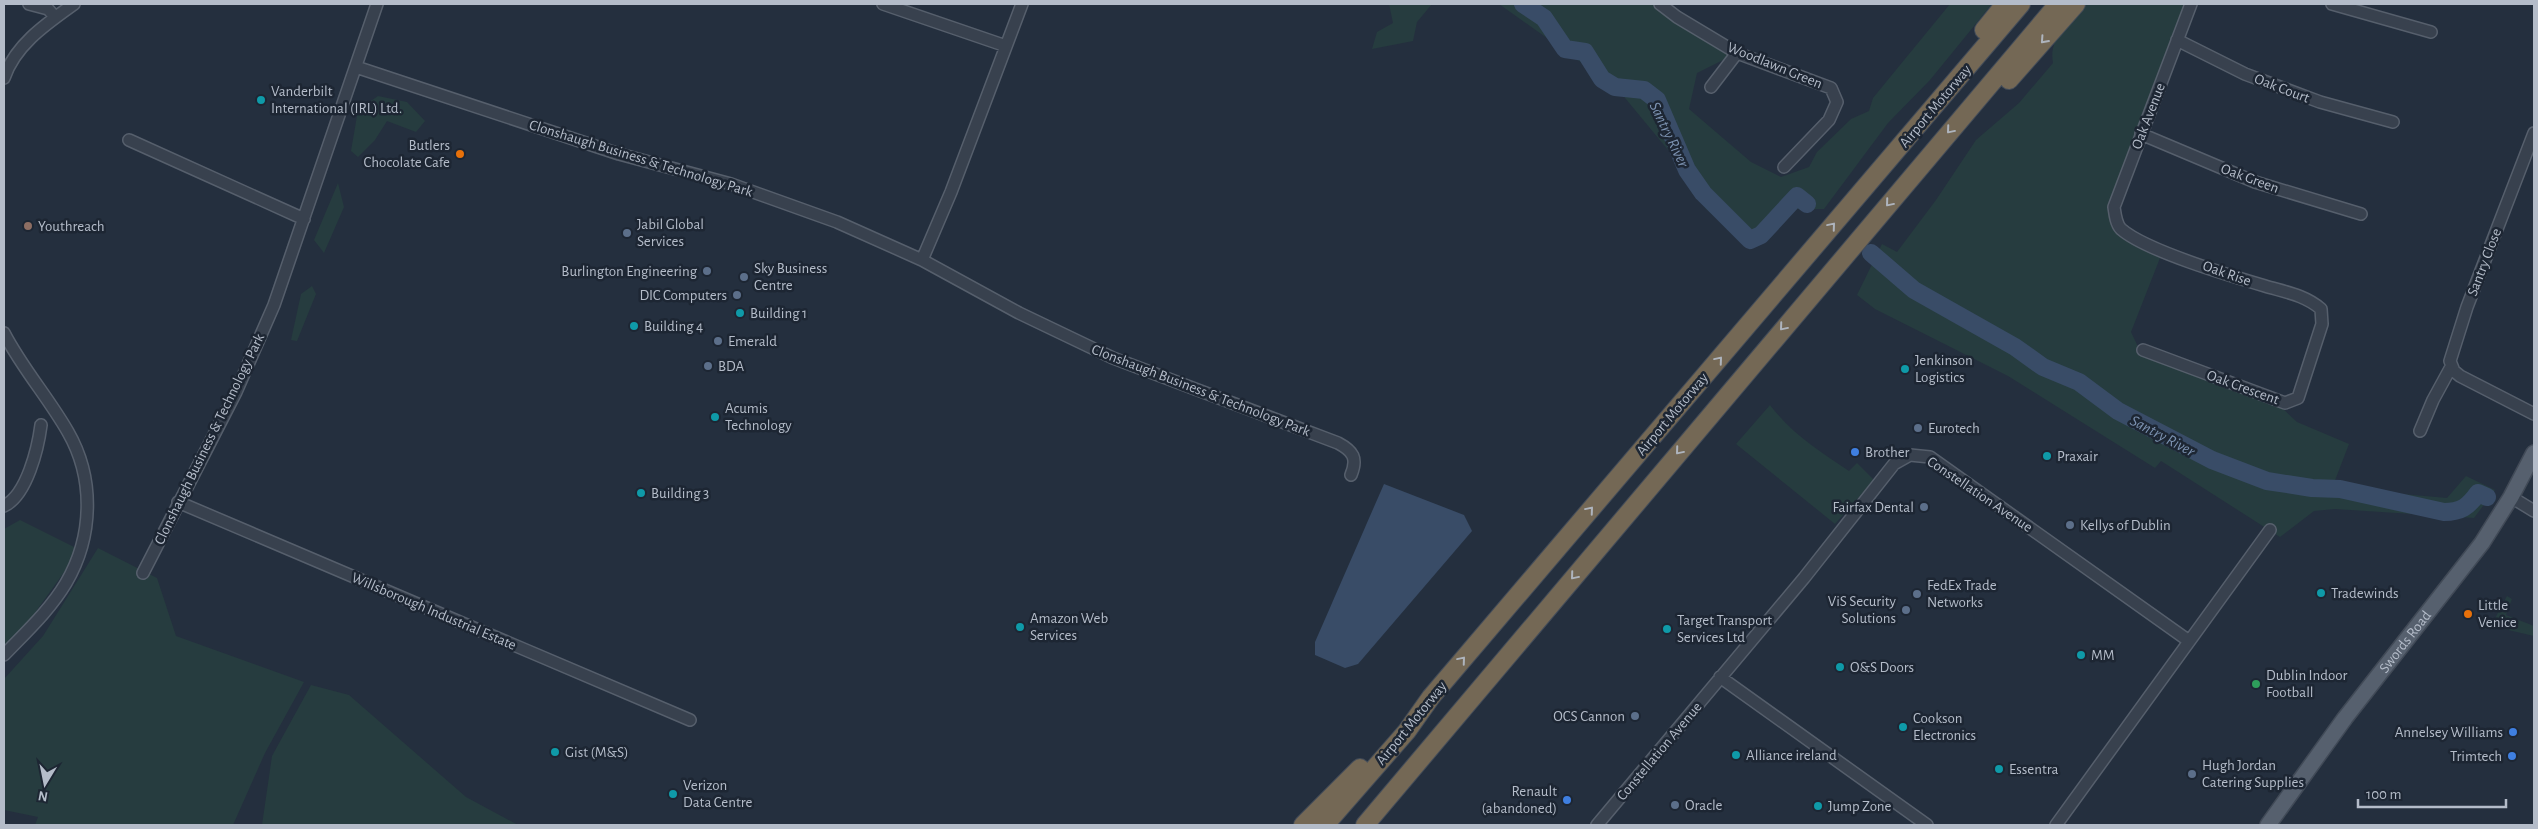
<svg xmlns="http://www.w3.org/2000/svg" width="2538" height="829" viewBox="0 0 2538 829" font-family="'Alegreya Sans',sans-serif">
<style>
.green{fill:#263c3f}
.water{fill:#394c67}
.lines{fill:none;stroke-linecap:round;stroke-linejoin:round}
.river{stroke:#394c67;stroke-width:18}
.minor-casing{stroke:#565f6c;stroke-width:14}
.major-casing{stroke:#414a57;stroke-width:18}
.highway-casing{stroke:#434c59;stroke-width:20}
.minor{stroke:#38414e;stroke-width:11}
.major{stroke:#56606e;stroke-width:15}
.highway{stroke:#746855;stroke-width:18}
.oneway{stroke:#aeb4bd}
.culture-dot{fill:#0f9aa8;stroke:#1d2633;stroke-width:2}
.food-dot{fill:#e8710a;stroke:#1d2633;stroke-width:2}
.education-dot{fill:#8d6e63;stroke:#1d2633;stroke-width:2}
.service-dot{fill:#5c6f8a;stroke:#1d2633;stroke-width:2}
.shop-dot{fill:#3f7fe0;stroke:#1d2633;stroke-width:2}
.leisure-dot{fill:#2e9e5b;stroke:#1d2633;stroke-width:2}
.labels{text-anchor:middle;stroke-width:5;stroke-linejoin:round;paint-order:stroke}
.street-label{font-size:15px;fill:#b4bcc9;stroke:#1d2633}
.poi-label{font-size:15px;fill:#b4bcc9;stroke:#1d2633;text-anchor:start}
.water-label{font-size:16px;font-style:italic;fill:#7c92b1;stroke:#1d2633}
</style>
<rect width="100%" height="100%" fill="#242f3e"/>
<path class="green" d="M1389 4H1432L1417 22 1413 41 1372 49 1377 32 1393 23Z
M1499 4H1657L1737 53 1697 73 1689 109 1751 162 1781 177 1809 167 1817 152 1851 119 1869 111 1873 98 1950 4H1992L1930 80 1888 123 1824 209H1795L1763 242 1753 232 1728 228 1706 209 1673 156 1616 87Z
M2085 4H2188L2110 210 2113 229 2160 258 2131 332 2140 351 2282 408 2297 422 2349 444 2334 483 2391 493 2447 498 2466 476 2495 490 2474 518 2335 509 2314 511 2280 537 2161 461 2155 468 2008 376 1875 309 1857 295 1882 244 1897 252 1936 200 1976 140 2019 103 2053 63C2048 38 2070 21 2085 4Z
M378 96 407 102 425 121 416 132 387 121 375 140 358 157 351 151 358 110Z
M338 183 344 207 324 253 314 240Z
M312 286 316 294 297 341 291 340 301 294Z
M1770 405C1793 435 1818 450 1849 471L1857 463 1874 480 1835 524 1736 444Z
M20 520 80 550 24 628 4 650V529Z
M98 548 157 578 176 636 304 682 265 753 233 825H35L38 817 4 810V679L43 636Z
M2507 596 2512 599 2506 615 2534 626V636L2491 626Z
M311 685 349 695 466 797 518 825H262L272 756Z"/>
<path class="water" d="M1384 484 1464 515 1472 531 1358 664 1345 668 1315 655V642Z"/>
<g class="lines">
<path class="river" d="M1523 4 1544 18 1565 49 1585 52 1602 79 1615 87 1644 90 1657 100 1687 170 1703 193 1750 240 1761 235 1797 196 1807 204
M1871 253 1914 290 2015 347 2043 367 2079 382 2118 411 2212 460 2267 481 2312 488 2340 489 2444 512C2461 512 2468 507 2478 493L2487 497"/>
<g class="minor-casing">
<path id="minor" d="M29 4 48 9 55 17
M883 4 1006 46
M1660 4 1677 17 1737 53 1831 88 1837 102 1829 120 1784 167
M2332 4 2431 32
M2177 40 2245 74 2320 102 2393 122
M356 67 619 154 731 184 837 222 922 260 1019 313 1113 358 1338 443C1353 451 1358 458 1351 475
M4 78C15 45 46 24 74 4
M1711 87 1737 53
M2534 133 2467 307 2450 361 2454 371 2460 376 2534 414
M2141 134 2255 182 2361 214
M129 140 304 219
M922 260 951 192 1022 4
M4 333C22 368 48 397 68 432 95 479 93 537 66 583 50 610 25 633 4 655
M2143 350 2285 403 2298 398 2322 324 2321 309C2305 295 2285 292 2265 286 2231 276 2146 251 2121 229 2116 224 2115 214 2114 207L2191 4
M2420 431 2433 400 2451 367
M2511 497 2534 511
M178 502 690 720
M4 506C27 495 38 448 41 425
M143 573 236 392 274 305 377 4
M1720 677 1927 825
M1597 825 1804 578 1894 464 1910 455 1930 457 2189 641
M2056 825 2270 530"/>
</g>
<g class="major-casing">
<g id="major">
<path id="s1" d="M2268 825 2345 718 2482 543 2511 497 2534 453"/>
</g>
</g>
<g class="highway-casing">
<path id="highway" d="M1984 30 2005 4
M2009 80 2076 4
M1303 825 1360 768
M1325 825 1407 731 1431 697 2021 4
M1365 825 2058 4"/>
</g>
<use href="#minor" class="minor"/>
<use href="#major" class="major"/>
<use href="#highway" class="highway"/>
</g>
<defs><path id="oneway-chevron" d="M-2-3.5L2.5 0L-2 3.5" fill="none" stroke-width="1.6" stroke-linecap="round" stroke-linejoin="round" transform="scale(1.25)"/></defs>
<g class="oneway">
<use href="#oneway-chevron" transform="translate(2044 40) rotate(132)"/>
<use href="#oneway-chevron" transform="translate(1950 130) rotate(130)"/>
<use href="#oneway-chevron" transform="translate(1889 203) rotate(130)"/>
<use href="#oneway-chevron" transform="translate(1832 226) rotate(-50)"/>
<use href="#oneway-chevron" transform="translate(1783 327) rotate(130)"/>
<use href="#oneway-chevron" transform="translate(1719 360) rotate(-50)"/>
<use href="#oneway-chevron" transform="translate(1679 451) rotate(130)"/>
<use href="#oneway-chevron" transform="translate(1590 510) rotate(-50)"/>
<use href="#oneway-chevron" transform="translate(1574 576) rotate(130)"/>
<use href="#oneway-chevron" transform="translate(1462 660) rotate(-50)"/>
</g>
<g class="culture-dot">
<circle cx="261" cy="100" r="5"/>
<circle cx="740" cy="313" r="5"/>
<circle cx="634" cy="326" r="5"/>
<circle cx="1905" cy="369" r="5"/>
<circle cx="715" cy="417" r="5"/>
<circle cx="2047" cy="456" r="5"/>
<circle cx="641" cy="493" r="5"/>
<circle cx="2321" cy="593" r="5"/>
<circle cx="1020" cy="627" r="5"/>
<circle cx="1667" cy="629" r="5"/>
<circle cx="2081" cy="655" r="5"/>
<circle cx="1840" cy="667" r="5"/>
<circle cx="1903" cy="727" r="5"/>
<circle cx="555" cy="752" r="5"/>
<circle cx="1736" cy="755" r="5"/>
<circle cx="1999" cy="769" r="5"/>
<circle cx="673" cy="794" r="5"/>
<circle cx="1818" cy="806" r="5"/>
</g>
<g class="food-dot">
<circle cx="460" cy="154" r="5"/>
<circle cx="2468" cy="614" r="5"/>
</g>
<circle class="education-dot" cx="28" cy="226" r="5"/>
<g class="service-dot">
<circle cx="627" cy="233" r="5"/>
<circle cx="707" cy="271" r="5"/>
<circle cx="744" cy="277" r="5"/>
<circle cx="737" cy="295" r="5"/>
<circle cx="718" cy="341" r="5"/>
<circle cx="708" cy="366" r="5"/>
<circle cx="1918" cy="428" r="5"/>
<circle cx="1924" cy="507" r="5"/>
<circle cx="2070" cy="525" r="5"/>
<circle cx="1917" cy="594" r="5"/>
<circle cx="1906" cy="610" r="5"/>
<circle cx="1635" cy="716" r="5"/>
<circle cx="2192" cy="774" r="5"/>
<circle cx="1675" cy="805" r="5"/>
</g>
<g class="shop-dot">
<circle cx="1855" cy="452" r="5"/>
<circle cx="2513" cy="732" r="5"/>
<circle cx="2512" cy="756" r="5"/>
<circle cx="1567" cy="800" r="5"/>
</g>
<circle class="leisure-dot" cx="2256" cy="684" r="5"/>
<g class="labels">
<g class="street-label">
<text transform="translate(1775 65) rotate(22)" y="5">Woodlawn Green</text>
<text transform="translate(2282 88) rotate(21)" y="5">Oak Court</text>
<text transform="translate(1935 106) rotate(-50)" y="5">Airport Motorway</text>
<text transform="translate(2148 116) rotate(-69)" y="5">Oak Avenue</text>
<text transform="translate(641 158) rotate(17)" y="5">Clonshaugh Business &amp; Technology Park</text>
<text transform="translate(2250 178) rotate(20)" y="5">Oak Green</text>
<text transform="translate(2484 262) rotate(-69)" y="5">Santry Close</text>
<text transform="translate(2227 273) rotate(19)" y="5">Oak Rise</text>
<text transform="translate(2243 387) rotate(20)" y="5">Oak Crescent</text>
<text transform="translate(1201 390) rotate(21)" y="5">Clonshaugh Business &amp; Technology Park</text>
<text transform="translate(1672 414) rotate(-50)" y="5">Airport Motorway</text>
<text transform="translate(209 439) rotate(-64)" y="5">Clonshaugh Business &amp; Technology Park</text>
<text transform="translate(1980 494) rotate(34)" y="5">Constellation Avenue</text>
<text transform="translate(434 611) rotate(23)" y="5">Willsborough Industrial Estate</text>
<text dy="5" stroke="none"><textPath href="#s1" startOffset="229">Swords Road</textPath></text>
<text transform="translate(1411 723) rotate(-51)" y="5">Airport Motorway</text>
<text transform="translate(1659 751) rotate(-50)" y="5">Constellation Avenue</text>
</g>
<g class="poi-label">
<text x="271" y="96">Vanderbilt<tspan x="271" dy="17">International (IRL) Ltd.</tspan></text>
<text x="450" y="150" text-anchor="end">Butlers<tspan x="450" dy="17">Chocolate Cafe</tspan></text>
<text x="637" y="229">Jabil Global<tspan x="637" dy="17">Services</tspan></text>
<text x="38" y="231">Youthreach</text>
<text x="754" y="273">Sky Business<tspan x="754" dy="17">Centre</tspan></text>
<text x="697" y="276" text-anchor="end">Burlington Engineering</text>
<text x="727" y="300" text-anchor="end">DIC Computers</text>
<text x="750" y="318">Building 1</text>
<text x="644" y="331">Building 4</text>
<text x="728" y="346">Emerald</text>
<text x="1915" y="365">Jenkinson<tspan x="1915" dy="17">Logistics</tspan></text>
<text x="718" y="371">BDA</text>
<text x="725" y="413">Acumis<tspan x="725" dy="17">Technology</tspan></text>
<text x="1928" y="433">Eurotech</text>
<text x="1865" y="457">Brother</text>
<text x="2057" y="461">Praxair</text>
<text x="651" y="498">Building 3</text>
<text x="1914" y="512" text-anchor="end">Fairfax Dental</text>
<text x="2080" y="530">Kellys of Dublin</text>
<text x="1927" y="590">FedEx Trade<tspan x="1927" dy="17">Networks</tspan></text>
<text x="2331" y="598">Tradewinds</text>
<text x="1896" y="606" text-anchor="end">ViS Security<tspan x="1896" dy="17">Solutions</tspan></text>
<text x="2478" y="610">Little<tspan x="2478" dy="17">Venice</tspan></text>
<text x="1030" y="623">Amazon Web<tspan x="1030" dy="17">Services</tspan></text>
<text x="1677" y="625">Target Transport<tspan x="1677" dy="17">Services Ltd</tspan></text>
<text x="2091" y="660">MM</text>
<text x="1850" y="672">O&amp;S Doors</text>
<text x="2266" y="680">Dublin Indoor<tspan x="2266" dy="17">Football</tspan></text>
<text x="1625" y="721" text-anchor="end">OCS Cannon</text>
<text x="1913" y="723">Cookson<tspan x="1913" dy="17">Electronics</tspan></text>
<text x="2503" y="737" text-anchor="end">Annelsey Williams</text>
<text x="565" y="757">Gist (M&amp;S)</text>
<text x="1746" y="760">Alliance ireland</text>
<text x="2502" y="761" text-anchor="end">Trimtech</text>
<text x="2202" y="770">Hugh Jordan<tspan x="2202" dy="17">Catering Supplies</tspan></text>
<text x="2009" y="774">Essentra</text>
<text x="683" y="790">Verizon<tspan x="683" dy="17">Data Centre</tspan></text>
<text x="1557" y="796" text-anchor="end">Renault<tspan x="1557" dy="17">(abandoned)</tspan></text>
<text x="1685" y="810">Oracle</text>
<text x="1828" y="811">Jump Zone</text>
</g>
<g class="water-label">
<text transform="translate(1670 134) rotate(64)" y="6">Santry River</text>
<text transform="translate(2163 435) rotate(28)" y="6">Santry River</text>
</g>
</g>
<rect width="2538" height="829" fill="none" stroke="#b4bcc9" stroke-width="10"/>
<g transform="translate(45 784) rotate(190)" stroke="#1d2633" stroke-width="4" paint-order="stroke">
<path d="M0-4L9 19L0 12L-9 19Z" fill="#b4bcc9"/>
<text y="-8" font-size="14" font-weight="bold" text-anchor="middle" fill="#b4bcc9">N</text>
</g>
<path d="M2358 799v8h148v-8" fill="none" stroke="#b4bcc9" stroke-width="2.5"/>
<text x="2366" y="799" font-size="15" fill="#b4bcc9" stroke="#1d2633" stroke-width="4" paint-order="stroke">100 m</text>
</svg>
